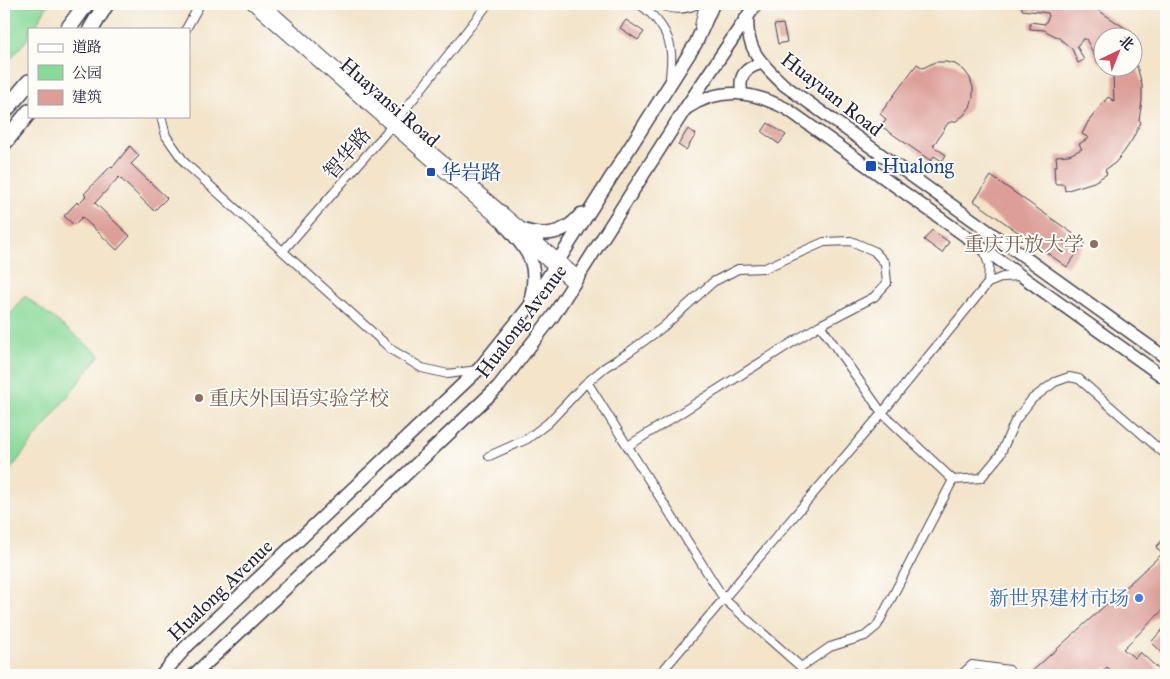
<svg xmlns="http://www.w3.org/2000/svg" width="1170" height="679" viewBox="0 0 1170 679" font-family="'IM FELL Great Primer','Noto Serif SC',serif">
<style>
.green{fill:#89d999;stroke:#567e6a}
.building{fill:#dd9e98}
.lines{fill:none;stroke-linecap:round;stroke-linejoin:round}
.minor-casing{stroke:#413f50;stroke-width:10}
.tertiary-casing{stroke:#413f50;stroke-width:12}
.secondary-casing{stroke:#413f50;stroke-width:14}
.primary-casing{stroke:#413f50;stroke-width:15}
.motorway-casing{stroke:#413f50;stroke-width:18}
.minor{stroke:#fff;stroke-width:8}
.tertiary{stroke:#fff;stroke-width:10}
.secondary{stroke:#fff;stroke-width:11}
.primary{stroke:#fff;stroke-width:12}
.motorway{stroke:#fff;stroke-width:15}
.transit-dot{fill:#1a4fb4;stroke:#fdfcf7;stroke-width:2}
.education-dot{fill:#8d6e63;stroke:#fdfcf7;stroke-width:2}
.shop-dot{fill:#3f7fe0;stroke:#fdfcf7;stroke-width:2}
.labels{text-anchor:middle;stroke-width:4;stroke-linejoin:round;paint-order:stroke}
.street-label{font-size:20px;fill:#22223b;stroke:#fdfcf7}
.transit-label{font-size:20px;fill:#164399;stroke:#fdfcf7;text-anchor:start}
.education-label{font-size:20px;fill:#785e54;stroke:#fdfcf7;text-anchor:end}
.shop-label{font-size:20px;fill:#366cbe;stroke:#fdfcf7;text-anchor:end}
</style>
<rect width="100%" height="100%" fill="#fdfcf7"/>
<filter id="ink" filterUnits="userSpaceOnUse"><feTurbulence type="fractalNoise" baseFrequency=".02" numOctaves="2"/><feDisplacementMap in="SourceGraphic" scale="10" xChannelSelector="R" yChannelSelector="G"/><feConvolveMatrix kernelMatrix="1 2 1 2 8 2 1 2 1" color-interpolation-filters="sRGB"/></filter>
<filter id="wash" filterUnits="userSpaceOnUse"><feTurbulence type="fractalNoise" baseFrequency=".0096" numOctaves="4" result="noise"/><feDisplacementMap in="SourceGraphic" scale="20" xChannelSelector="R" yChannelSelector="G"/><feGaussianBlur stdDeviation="1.12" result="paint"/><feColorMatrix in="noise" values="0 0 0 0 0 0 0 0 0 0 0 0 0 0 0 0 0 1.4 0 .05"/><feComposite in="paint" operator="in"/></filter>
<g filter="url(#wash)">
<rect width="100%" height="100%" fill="#f3e4ca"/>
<path class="green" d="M4 4H48L34 29H29V37L4 67Z
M25 296 100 355 10 470 4 466V323Z"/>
<g id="blocks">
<path class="building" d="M1022 4H1089L1131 32 1127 38H1102V61L1098 63 1086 39H1083L1077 46 1084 60 1078 63 1072 49 1059 38 1044 30 1030 29V22L1045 24 1049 16 1048 13 1022 10Z
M626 20 644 32 638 40 620 28Z
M783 24 787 42 778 44 774 25Z
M935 62H946L955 64 964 70 970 78 973 88V98L970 107 964 115 956 121 948 123 933 146 946 155 942 161 934 156 931 161 881 126 886 119 880 114 917 64 923 68Z
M1137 66 1142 85V101L1139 120 1141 122 1132 140 1124 152 1115 163 1105 170 1107 174 1094 182 1065 191 1064 184H1055L1054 166H1057L1056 156 1069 155 1082 149 1079 144 1089 138 1082 134 1088 122 1108 97 1114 101 1113 75 1121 73V70Z
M768 123 786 135 779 144 762 132Z
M688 129 696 134 686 150 678 145Z
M130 146 139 156 131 164 167 198 154 211 119 177 95 203 130 236 117 250 82 217 74 225 64 216 77 202 78 204 86 196 84 194 111 166 112 168Z
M991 176 1085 242 1067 267 974 201Z
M932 230 949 242 942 253 924 240Z
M1166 536V607L1123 649 1135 658 1140 652 1165 675H1116L1107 667 1099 675H1028L1162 554 1156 547Z
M1166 626V656L1151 642Z"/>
</g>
</g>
<g filter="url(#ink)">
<use href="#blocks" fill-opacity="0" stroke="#413f50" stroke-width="1"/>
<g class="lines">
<g class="minor-casing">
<path id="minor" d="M639 4C655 15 670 33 671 53 672 62 670 71 670 81
M658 4C672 10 684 11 697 4
M699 26 704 4
M186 29 200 4
M161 116 166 136 185 163 392 350 422 368 448 374 477 370
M984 249 989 266 988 283 1003 277 1020 276
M283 251 396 121 488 4
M820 325 882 413 953 480 981 478 1000 455 1015 421 1032 399 1055 382 1069 377 1079 379 1166 455
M587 382 724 599 801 667 830 647 865 636 877 626 953 480
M489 456 527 439 548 423 584 385 604 368 629 352 663 327 713 282 738 269 765 268 824 242 851 241 874 251 885 263 887 283 874 297 820 325 628 446
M659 675 882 413 988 283
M961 675 972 665 1009 670"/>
</g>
<g class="tertiary-casing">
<path id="tertiary" d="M252 4 509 229
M264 4 396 121 578 276
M522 240 573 284"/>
</g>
<g class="secondary-casing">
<path id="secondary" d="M748 15C745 49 761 63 784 85L1166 358
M742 94C738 75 745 68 762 63
M686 109C720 86 752 91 787 109L1166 379"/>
</g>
<g class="primary-casing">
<path id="primary" d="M505 225C528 252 539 261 531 298
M521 229C545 238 565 234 581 214
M162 675 186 647 479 369 529 307 696 43 713 4
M194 675 499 386 553 316 683 112 756 4"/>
</g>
<g class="motorway-casing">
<path id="motorway" d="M68 29 86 4
M91 29 106 4
M4 112 29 82
M4 143 29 112"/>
</g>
<use href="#minor" class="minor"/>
<use href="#tertiary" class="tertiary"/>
<use href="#secondary" class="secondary"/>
<use href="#primary" class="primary"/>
<use href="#motorway" class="motorway"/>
</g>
</g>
<g class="transit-dot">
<rect x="865" y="160" width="12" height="12" rx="2.5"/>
<rect x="426" y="167" width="10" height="10" rx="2.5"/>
</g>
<g class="education-dot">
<circle cx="1094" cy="244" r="5"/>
<circle cx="199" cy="398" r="5"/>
</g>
<circle class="shop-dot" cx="1139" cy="598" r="5"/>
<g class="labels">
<g class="street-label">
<text transform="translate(832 94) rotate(38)" y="7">Huayuan Road</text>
<text transform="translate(390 102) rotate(41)" y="7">Huayansi Road</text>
<text transform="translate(347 153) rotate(-49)" y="7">智华路</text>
<text transform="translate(521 321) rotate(-53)" y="7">Hualong Avenue</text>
<text transform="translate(220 590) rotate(-44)" y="7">Hualong Avenue</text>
</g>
<g class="transit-label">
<text x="882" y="173">Hualong</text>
<text x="441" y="179">华岩路</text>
</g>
<g class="education-label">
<text x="1084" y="251">重庆开放大学</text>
<text x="209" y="405" text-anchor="start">重庆外国语实验学校</text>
</g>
<g class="shop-label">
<text x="1129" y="605">新世界建材市场</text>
</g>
</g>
<rect width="1170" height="679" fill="none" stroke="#fdfcf7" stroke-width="20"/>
<rect x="28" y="28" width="162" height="90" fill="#fdfcf7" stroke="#a5a5ac"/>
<rect x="38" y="44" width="25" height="8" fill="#ffffff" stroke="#a5a5ac"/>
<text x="72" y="52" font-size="15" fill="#22223b">道路</text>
<rect x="38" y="65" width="25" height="15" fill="#89d999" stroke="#a5a5ac"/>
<text x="72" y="78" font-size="15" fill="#22223b">公园</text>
<rect x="38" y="90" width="25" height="15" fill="#dd9e98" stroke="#a5a5ac"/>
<text x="72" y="102" font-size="15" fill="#22223b">建筑</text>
<g transform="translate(1118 52) rotate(43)"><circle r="24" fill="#fdfcf7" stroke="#a5a5ac"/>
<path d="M0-4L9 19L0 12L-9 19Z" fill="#d1495b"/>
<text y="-8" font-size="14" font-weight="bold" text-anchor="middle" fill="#22223b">北</text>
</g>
</svg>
